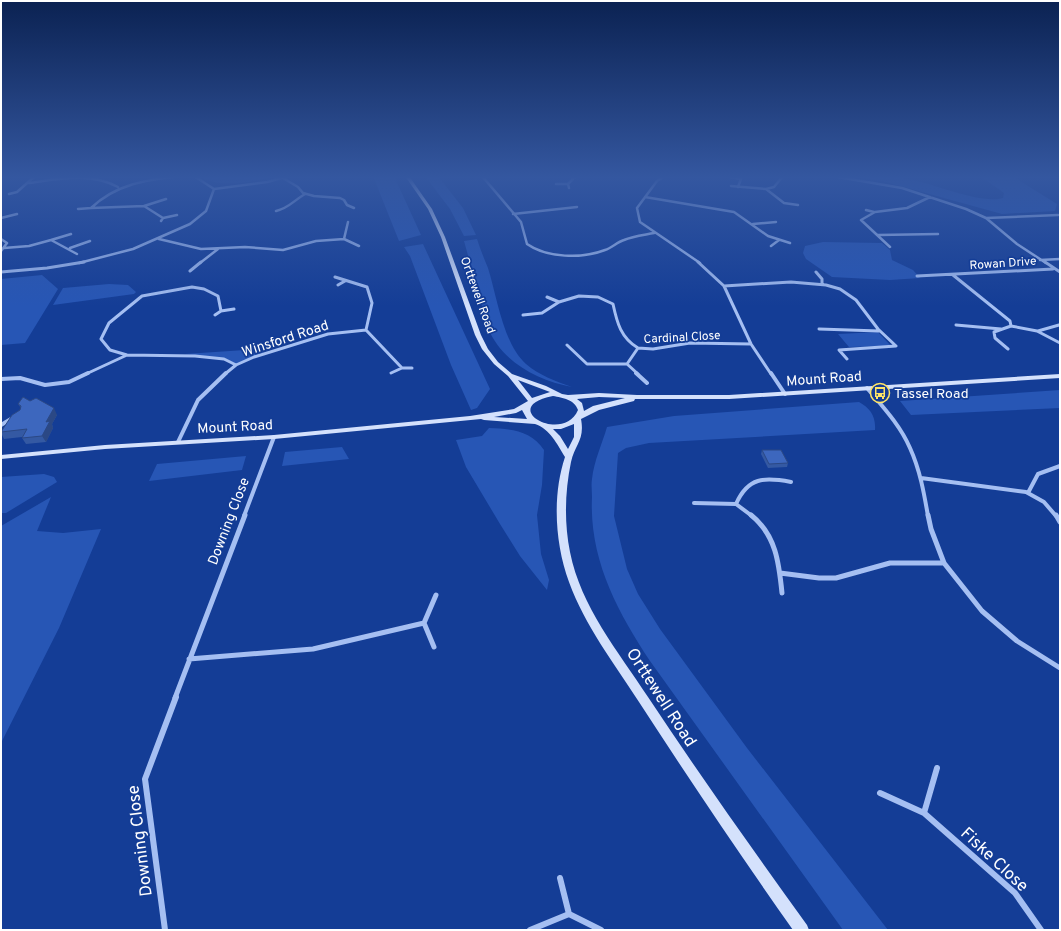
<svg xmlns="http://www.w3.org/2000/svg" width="1061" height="931" viewBox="0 0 1061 931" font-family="Overpass,sans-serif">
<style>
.green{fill:#2756b5}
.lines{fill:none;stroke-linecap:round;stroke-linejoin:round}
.street-far4{stroke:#a5bff2;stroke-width:2.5}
.street-far3{stroke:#a5bff2;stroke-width:3}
.street-far2{stroke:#a5bff2;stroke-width:4}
.street-far1{stroke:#a5bff2;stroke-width:5}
.street{stroke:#a5bff2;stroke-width:6}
.secondary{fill:#d4e1fc;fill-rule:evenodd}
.wall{fill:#3459a3}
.shaded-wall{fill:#2b4885}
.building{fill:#3d67be;stroke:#2b4885}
.labels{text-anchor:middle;stroke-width:3.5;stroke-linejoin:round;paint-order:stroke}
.far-street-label{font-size:12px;fill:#fff;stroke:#143d96}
.street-label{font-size:14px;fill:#fff;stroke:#143d96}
.poi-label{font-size:14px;fill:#fff;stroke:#143d96;text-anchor:start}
.near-street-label{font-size:17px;fill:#fff;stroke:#143d96}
</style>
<rect width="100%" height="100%" fill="#143d96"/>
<path class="green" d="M201 176H278C253 181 226 189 202 178Z
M373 176H394L421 235 399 241Z
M425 176H438L463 208 476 235 464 236 450 209Z
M865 176C883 176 899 177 917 181 940 186 981 204 1003 198L1004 193 980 176H1012L1057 204 1055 211 1002 214 886 182 864 178Z
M477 239C480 249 484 258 488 268 497 296 503 344 526 364 539 375 555 381 572 387 537 380 502 362 488 328L464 241Z
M823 242 882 243 890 250 892 260 913 270 920 278 890 280 832 277 806 259 803 253 805 246Z
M423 244 490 389 477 408 471 410 451 365 410 256 404 247Z
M42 275 58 289 25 343 1 345V279Z
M109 284 128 285 136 292 134 294 53 305 63 288Z
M878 332 891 346 849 347 838 334Z
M273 348 235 365 224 359 185 354Z
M1060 390V408L911 415 900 401Z
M859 402C870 408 876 416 875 430L649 443 626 448 618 453 614 516 627 569 638 594 660 629 747 748 888 930H843L650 661C617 611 589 559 592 497 592 491 591 485 592 479 594 461 602 444 607 427L674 416Z
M489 428C511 429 531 430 544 450L542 485 537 515 541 554 549 580 547 590 520 556 500 524 466 467 456 440 482 436Z
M342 447 349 459 282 466 285 452Z
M246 456 242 470 149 481 157 464Z
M44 474 54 477 57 482 6 513H1V477Z
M51 497 37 531 63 533 101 529 59 628 1 743V526Z"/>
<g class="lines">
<path class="street-far4" d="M482 176 521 222 527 244C547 258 582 259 605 250 612 248 617 242 624 240 633 236 644 235 654 233
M665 176 657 181 637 208 640 222 700 263
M725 176 741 179 738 187
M832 176 902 188 966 209 986 218 1017 244 1046 263
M283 178 298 187 303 193 314 196 340 198 344 200 347 205 354 208
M29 183C59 179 90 172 118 187
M556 184H568L569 188
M568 184 576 176
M731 186 766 189 774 187 783 176
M214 189 267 182 289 176
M766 189 784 203 798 205
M9 194 17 192 35 176
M645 197 734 212 768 236 790 243
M144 206 166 199
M78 209 91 208
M866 210 874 212
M276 211C289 208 293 201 305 194
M513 214 577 207
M1 218 17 214
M163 218 144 206 91 208C116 184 146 180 179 176
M986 218 1058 215
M161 221 163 218 177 215
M348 222 344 239 359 246
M753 224 776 222
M878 235 938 234
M1 239 7 243 1 251
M159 239 201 249 245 247 283 250 316 241 344 239
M51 240 71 234
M771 246 779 240
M890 247 861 220 875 212 907 208 930 197
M4 248 29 246 51 240 77 254
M70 248 90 241
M1040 260 1060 259
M79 263 133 249 190 224 206 211 214 189 194 176
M200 263 218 249"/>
<path class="street-far3" d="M698 262 724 286 751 344 771 374
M1045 262 1060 272
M190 271 201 262
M1 272 47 268 84 262
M816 272 822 279V284
M953 275 1010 321 1011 326 994 332 995 338 1008 349
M917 276 1053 269
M335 277 367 287 372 303 366 330 402 368
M338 285 345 281
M724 286 791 282 826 285 840 289 856 300 878 329 896 346 839 350 847 359
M547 297 559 302
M221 311 218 296 204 289 192 287 142 296 109 323 101 339 110 350 127 355 195 356 224 359 236 365
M215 315 221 311 234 309
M523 315 542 313 559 302 579 296 598 297 613 304C617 323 621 338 638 348
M956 325 1001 329
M1011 326 1037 331 1060 343
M819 329 879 331
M1038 331 1059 325
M567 345 587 364H627L638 374
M627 364 638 348 653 349 690 343 751 344
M391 373 402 368H412
M86 374 127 355
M225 374 236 365 254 357 328 334 366 330"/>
<path class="street-far2" d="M636 373 647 383
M771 373 785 394
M1 379 20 378 45 385 69 382 88 373
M867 388C883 407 900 425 910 448 920 470 924 493 928 516
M1 425 11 419
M178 442 198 400 226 373
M921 478 1026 492 1044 502 1056 516
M1029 491 1038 474 1060 466
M694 503 736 504C748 477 764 477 791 482
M736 504 752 516
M244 516 274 437"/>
<path class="street-far1" d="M751 515C776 535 779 563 782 593
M928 515 931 529 944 563 982 611 1017 641 1060 668
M1056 515 1060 522
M780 573 819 578H836L890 563H944
M434 647 424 623 436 595
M189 659 313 649 424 623
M175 698 245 515"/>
<path class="street" d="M880 793 924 813 937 768
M924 813 1015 893 1041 930
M560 878 569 914 601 930
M165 930 145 779 176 697
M530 930 569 914"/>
<path class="secondary" d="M405 176H409L432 209 445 237 481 335 488 349 498 362 512 374 546 386 562 394 568 395 599 393 637 395H729L1060 374V378L729 399H635L634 401 599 410 581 419C585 440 575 444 571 462 565 491 564 522 570 552 581 607 618 651 648 697 699 774 753 850 807 925L809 930H793C740 855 689 779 639 702 614 663 585 626 569 582 555 544 552 496 565 457 557 444 550 429 535 424L484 420 481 419 274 439 105 449 1 459V455L105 445 274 435 470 416 514 409 528 401 508 376 494 364 482 349 475 335 441 237 428 209ZM518 380 550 392 532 398ZM553 396C563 398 574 399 578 410 563 445 496 407 553 396ZM599 397 625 398 593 406 584 411 582 403 577 399ZM522 410 527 419 494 417 516 413ZM574 424V437L568 449 560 436 553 429H561Z"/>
</g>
<path class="wall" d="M30 401 57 415 52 424 53 428 46 442 26 444 22 438V437L4 439 1 433V431L20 410 21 408 18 404Z
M762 450 788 463 787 467 768 468 761 454Z"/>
<path class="shaded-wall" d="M54 408 57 415 52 424 53 428 46 442 42 436 46 422Z"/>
<path class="building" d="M23 397 30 401 36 398 54 408 46 422 50 421 42 436 22 438 27 429 1 432 12 415 20 410 21 406 18 404Z
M762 450H781L788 463 769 464Z"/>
<linearGradient id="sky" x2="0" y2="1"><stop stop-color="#0b2252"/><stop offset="0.58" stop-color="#3457a0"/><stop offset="1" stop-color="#3457a0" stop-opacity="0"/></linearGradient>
<rect width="1061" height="306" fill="url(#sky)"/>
<defs>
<g id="bus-ring" transform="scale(1)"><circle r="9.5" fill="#143d96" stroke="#ffe566" stroke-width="1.5"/><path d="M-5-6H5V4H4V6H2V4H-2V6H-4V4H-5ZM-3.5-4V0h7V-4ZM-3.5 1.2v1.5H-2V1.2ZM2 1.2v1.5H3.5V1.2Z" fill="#ffe566"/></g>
</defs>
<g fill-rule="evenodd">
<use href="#bus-ring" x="880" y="393"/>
</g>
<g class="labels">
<g class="far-street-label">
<text transform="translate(1003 263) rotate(-4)" y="4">Rowan Drive</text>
<text transform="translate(478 295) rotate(70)" y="4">Orttewell Road</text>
<text transform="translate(682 337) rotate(-3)" y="4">Cardinal Close</text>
</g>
<g class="street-label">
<text transform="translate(285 338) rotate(-18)" y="5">Winsford Road</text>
<text transform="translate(824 378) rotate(-4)" y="5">Mount Road</text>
<text transform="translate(235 426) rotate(-3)" y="5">Mount Road</text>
<text transform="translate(228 521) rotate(-69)" y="5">Downing Close</text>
</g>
<g class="poi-label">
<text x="894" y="398">Tassel Road</text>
</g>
<g class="near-street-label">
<text transform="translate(662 697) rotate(57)" y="6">Orttewell Road</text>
<text transform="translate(139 841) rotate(-97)" y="6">Downing Close</text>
<text transform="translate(995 859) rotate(43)" y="6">Fiske Close</text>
</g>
</g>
<rect width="1061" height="931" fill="none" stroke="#ffffff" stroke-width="4"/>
</svg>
